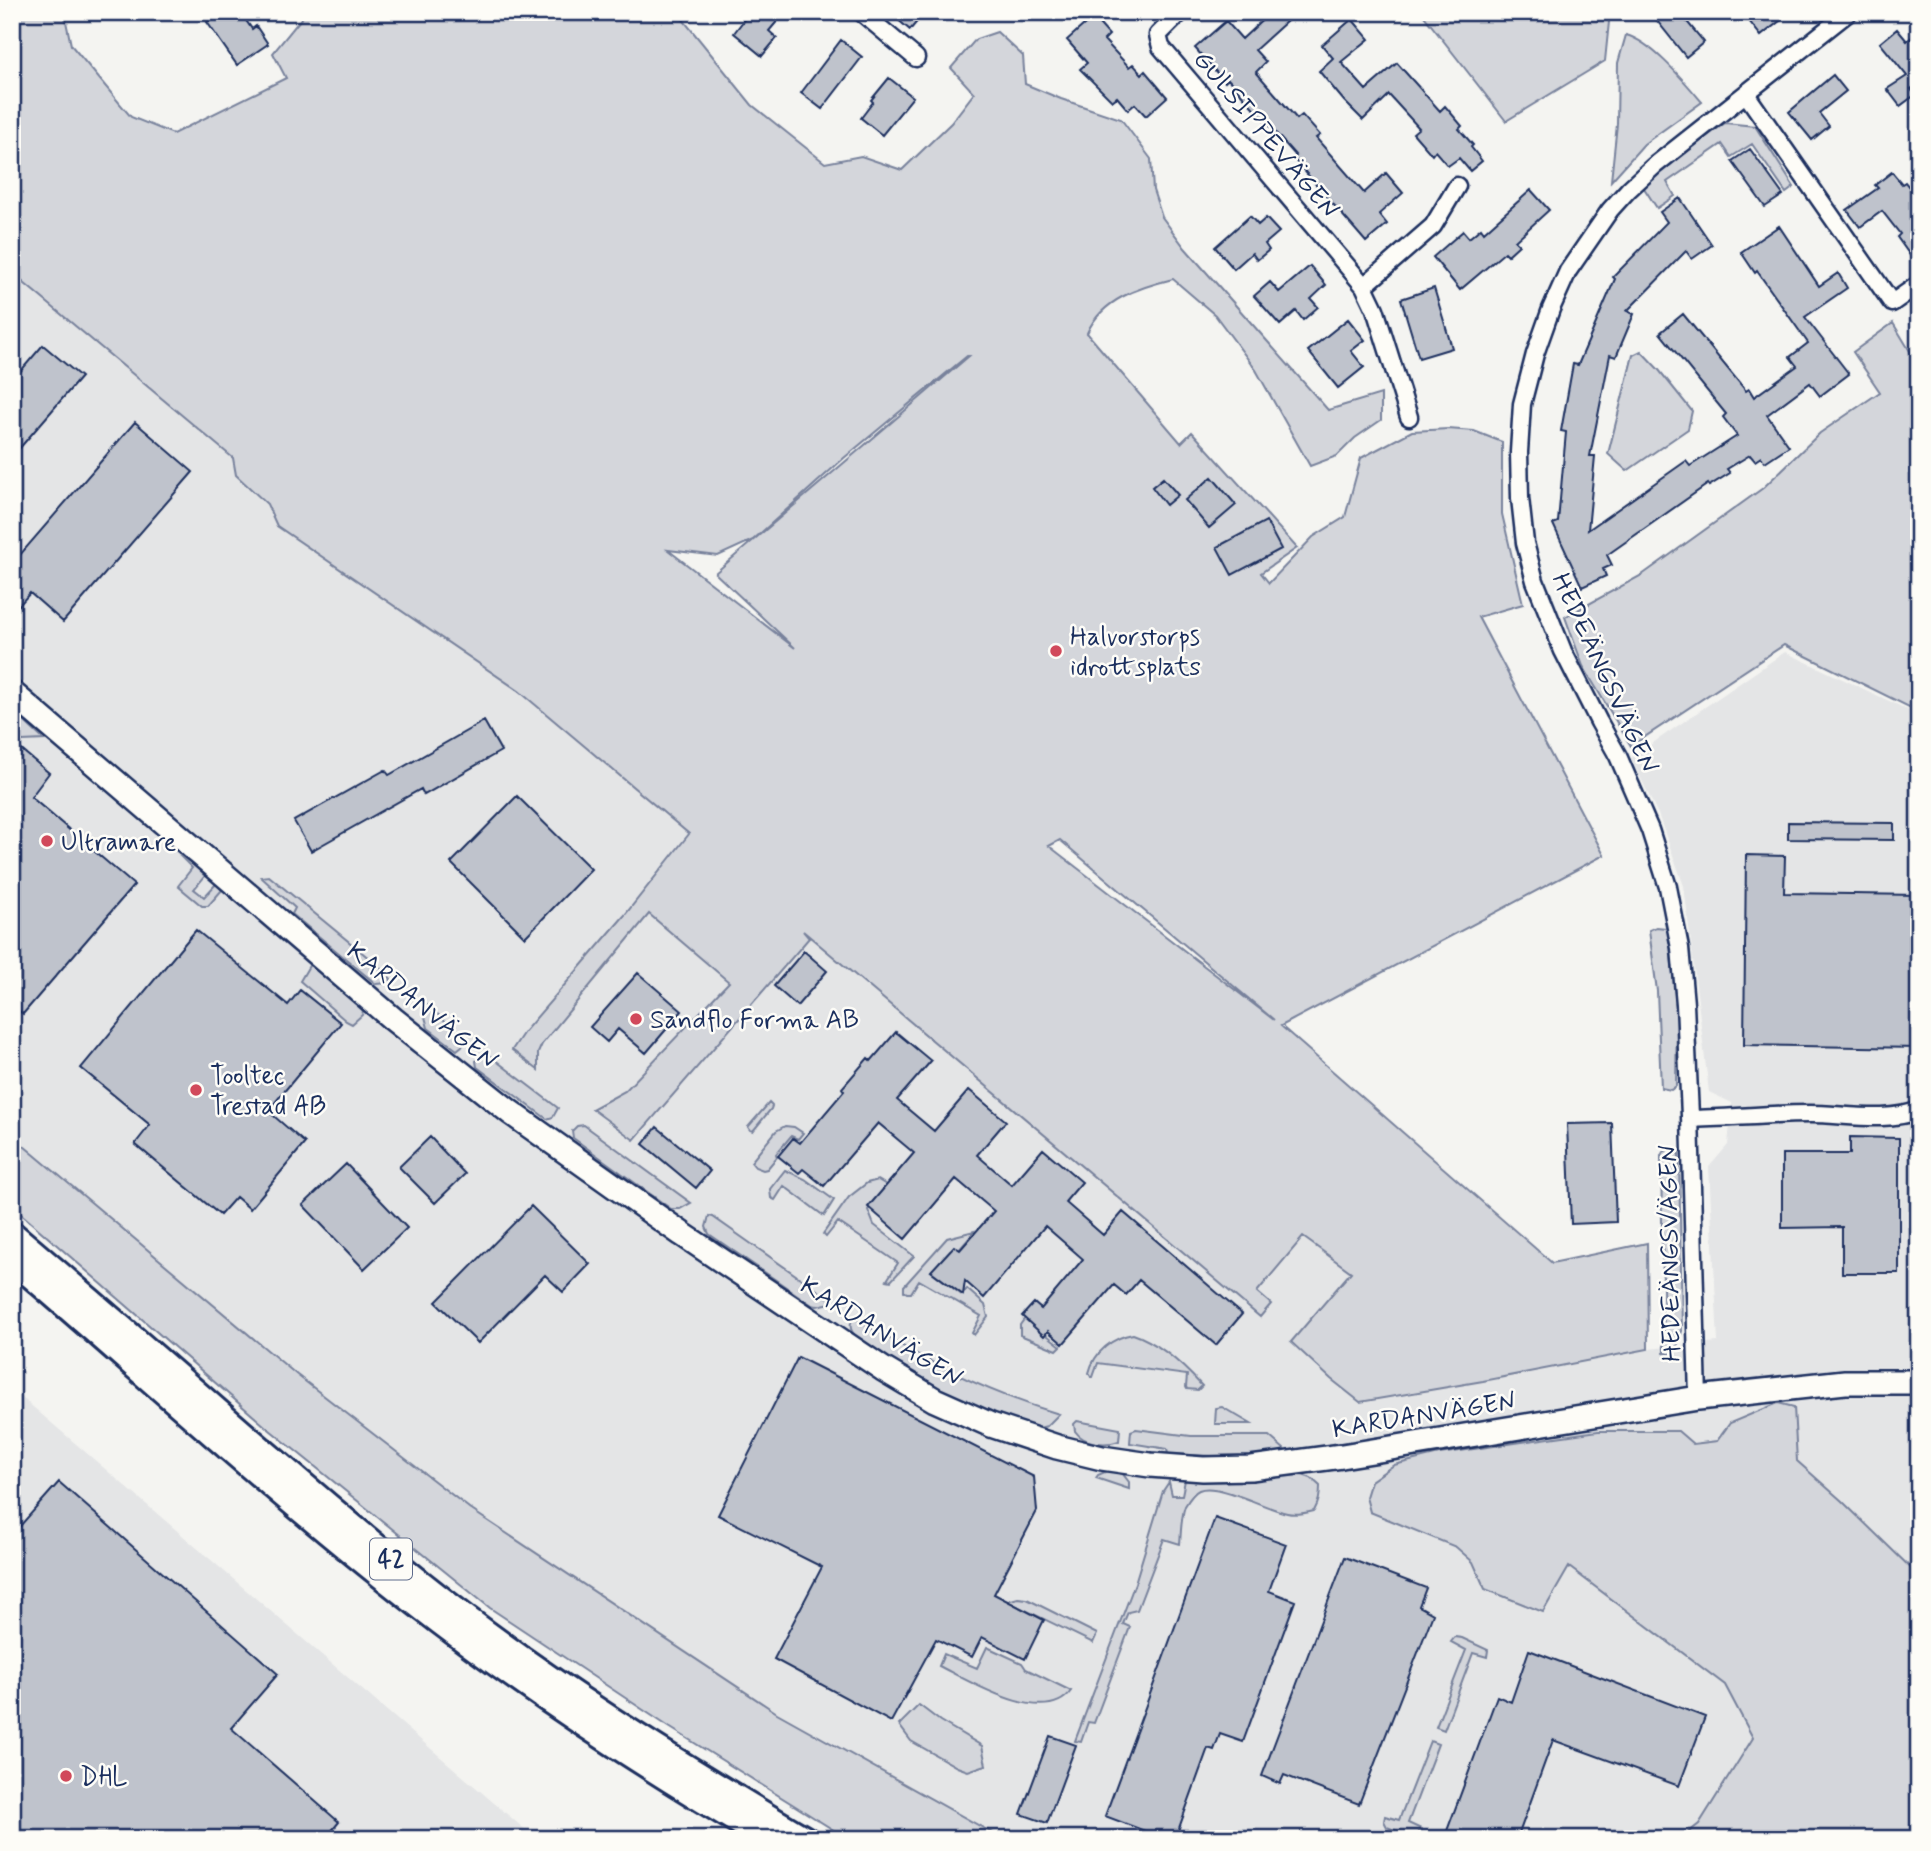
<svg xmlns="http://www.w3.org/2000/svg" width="1931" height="1851" viewBox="0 0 1931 1851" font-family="Mynerve,sans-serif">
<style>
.built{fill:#e4e5e6}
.green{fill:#d4d6db;stroke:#78829c;stroke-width:2;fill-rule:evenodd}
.building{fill:#bfc3cc;stroke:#1b2f5e;stroke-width:2}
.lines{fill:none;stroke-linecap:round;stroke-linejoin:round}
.street-casing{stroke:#1b2f5e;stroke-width:21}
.secondary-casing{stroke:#1b2f5e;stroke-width:28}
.primary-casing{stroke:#1b2f5e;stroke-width:30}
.street{stroke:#fdfcf7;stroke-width:16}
.secondary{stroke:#fdfcf7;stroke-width:23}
.primary{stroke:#fdfcf7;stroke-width:24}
.poi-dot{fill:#d1495b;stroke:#fdfcf7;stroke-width:2.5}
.labels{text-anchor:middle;stroke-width:5;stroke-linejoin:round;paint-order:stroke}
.shield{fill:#fdfcf7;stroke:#5f6c8c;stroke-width:2}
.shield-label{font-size:24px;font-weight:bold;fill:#1b2f5e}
.street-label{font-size:26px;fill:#1b2f5e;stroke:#fdfcf7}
.poi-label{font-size:26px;fill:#1b2f5e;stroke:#fdfcf7;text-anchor:start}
</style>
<rect width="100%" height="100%" fill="#f4f4f1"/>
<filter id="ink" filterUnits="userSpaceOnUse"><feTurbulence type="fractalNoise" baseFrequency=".0143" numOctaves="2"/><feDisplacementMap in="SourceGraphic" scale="14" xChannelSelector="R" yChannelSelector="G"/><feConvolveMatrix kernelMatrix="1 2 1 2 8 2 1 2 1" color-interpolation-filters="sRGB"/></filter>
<g filter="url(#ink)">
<path class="built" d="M12 273 233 458 236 475 267 504 277 526 519 690 1260 1317 1270 1304 1257 1292 1303 1237 1351 1272 1360 1402 1483 1381 1648 1349 1718 1342 1709 1167 1728 1145 1732 1103 1709 1092 1684 886 1658 814 1631 758 1785 652 1919 715V1839H1003L777 1713 473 1511 297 1375 12 1136Z
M12 1389 536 1839H12Z"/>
<path class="green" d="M12 12H64L71 45 131 117 173 134 286 78 273 53 304 15 324 12H677L752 105 825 163 861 156 902 170 951 123 974 93 951 68 976 39 997 32 1023 56 1025 84 1061 99 1121 119 1151 159 1153 190 1162 217 1185 248 1328 410 1381 394V420L1355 438 1337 456 1310 466 1256 370 1215 315 1173 279C1140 287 1102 299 1087 333L1181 443 1192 432 1297 548 1261 573 1269 583 1313 537 1345 517 1361 458 1412 431 1448 429 1474 431 1502 442V514L1523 604 1478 617 1604 855 1281 1026 1552 1263 1647 1243 1648 1349 1483 1381 1360 1402 1331 1379 1291 1342 1351 1272 1303 1237 1257 1292 1271 1304 1260 1317 803 931 809 938 634 1140 592 1109 625 1091 729 982 649 914 542 1044 538 1053V1070L512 1050 524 1032 624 916 689 834 519 691 277 526 267 504 236 475 233 458 12 273ZM967 356H969L715 573 795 648 668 550 718 556 753 540 844 458ZM1060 840 1274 1020 1049 846Z
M1421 12H1610L1605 61 1506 121Z
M1626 35C1652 42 1684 81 1702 102L1644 144 1611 181 1617 124 1618 63Z
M1725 123 1755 126 1794 187 1786 193 1752 144 1731 157 1722 144 1667 182 1675 196 1657 208 1642 185Z
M1893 323 1919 366V712L1784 645 1631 746 1583 666 1565 617 1642 575 1763 488 1820 433 1880 392 1853 352Z
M1641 351 1659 370 1692 411 1688 429 1627 471 1608 454 1633 355Z
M12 710 44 740 22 741 12 732Z
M183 854 205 876 194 889 204 897 216 884 222 890 208 906H202L178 886 192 868 180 856Z
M269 876 387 973 391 979 388 983 376 984 292 914 295 908 261 877Z
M1656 927 1666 928 1669 933 1670 944 1677 1016 1676 1086 1671 1090 1661 1088 1657 991 1649 930Z
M310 964 359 1005 363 1011 362 1015 352 1024 346 1021 300 981Z
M427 1005 468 1041 457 1050 428 1028 423 1009Z
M486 1053 558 1108 553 1117 547 1119 477 1067 476 1061Z
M769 1103 772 1106 771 1109 753 1131 750 1130 748 1127Z
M584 1125 691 1203 680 1209H671L573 1138 572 1131 577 1126Z
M785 1126 794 1127 803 1133 798 1139 791 1136 776 1154 777 1157 767 1169 763 1170 755 1167 751 1162 776 1131Z
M12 1136 297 1375 473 1511 777 1713 1003 1839H848L669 1727 490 1608 265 1426 12 1206Z
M1668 1150 1679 1154 1682 1331 1674 1355 1664 1353 1661 1156 1663 1152Z
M785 1170 805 1179 834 1200 824 1216 784 1186 775 1200 771 1198 770 1189Z
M878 1180 888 1186 868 1210 874 1225 914 1256 891 1281 887 1280 898 1263 838 1222 826 1237 823 1234 849 1197 867 1183Z
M709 1216 713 1217 830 1299 831 1303 817 1306 812 1305 709 1234 706 1227Z
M974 1231 971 1236 958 1251 950 1250 931 1271 962 1295 967 1289 985 1305 988 1317 974 1335 972 1333 981 1316 919 1280 911 1293H907L904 1291V1286L947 1238Z
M852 1316C920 1358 982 1391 1059 1414L1047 1426 1039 1428 993 1413 954 1396 911 1374 857 1337C849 1330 850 1326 852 1316Z
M1025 1318 1061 1346 1057 1350 1020 1335V1325Z
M1133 1334C1160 1343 1184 1366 1202 1386L1198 1390 1187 1389 1186 1387 1187 1375 1098 1363 1093 1377H1091L1089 1373C1094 1352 1113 1337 1133 1334Z
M1778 1403 1794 1407 1797 1461 1842 1501 1919 1576V1839H1680L1699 1824 1753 1738 1725 1685 1569 1567 1543 1612 1485 1589 1473 1562 1456 1547 1370 1512 1366 1497 1371 1481 1394 1465 1439 1454 1598 1431H1678L1693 1444 1717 1441 1730 1423Z
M1222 1407 1251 1424H1215L1216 1408Z
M1077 1421 1120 1429 1119 1441C1105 1446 1084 1444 1075 1431L1074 1424Z
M1136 1429 1191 1436H1269L1284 1449 1283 1453 1279 1454 1232 1457 1168 1454 1167 1449 1130 1443 1131 1431Z
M1107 1471 1122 1473 1129 1482V1489L1096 1478 1098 1475Z
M1302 1475 1311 1478 1320 1486C1320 1496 1319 1502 1314 1511 1306 1513 1295 1515 1287 1513 1266 1509 1218 1482 1199 1490 1194 1492 1188 1501 1185 1506 1181 1517 1181 1532 1180 1544L1164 1539 1137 1610 1128 1612 1123 1624 1130 1627 1094 1723 1088 1722 1081 1742 1075 1741 1135 1583 1163 1491 1169 1482 1172 1495H1182L1185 1480Z
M1018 1598 1027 1599 1097 1634 1093 1643 1007 1601Z
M1455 1637 1462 1638 1488 1650 1487 1657 1473 1653 1444 1730 1436 1727 1466 1650 1451 1642Z
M987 1647 1022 1663 1026 1669 1071 1691C1045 1728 969 1681 939 1666L944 1654 977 1668Z
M919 1705 940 1721 982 1746 986 1765 968 1771 957 1767 911 1741 899 1725Z
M1430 1741 1438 1744 1408 1823 1421 1829 1417 1835 1410 1836 1387 1827 1384 1821 1385 1816 1399 1820Z"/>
<path class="building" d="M221 12H240L252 29 256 26 268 44 237 65 207 22Z
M750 12H785L769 31 777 38 762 56 734 33Z
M889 12H925L910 30Z
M1271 12H1297L1255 50 1266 62 1256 72 1297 119 1302 115 1320 135 1316 138 1364 193 1386 173 1403 193 1379 214 1387 224 1366 242 1293 158 1296 156 1228 79 1225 82 1195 48 1226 21 1242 39Z
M1650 12H1679L1704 42 1686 57Z
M1742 12H1791L1761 36Z
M1093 17 1109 35 1104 40 1129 67 1133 64 1142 74 1145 71 1167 97 1146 116 1135 104 1128 110 1117 97 1112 101 1080 69 1087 63 1067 40Z
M1352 19 1369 39 1341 62 1366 90 1397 63 1440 111 1445 106 1462 126 1459 129 1473 145 1471 147 1482 161 1470 171 1459 158 1448 166 1435 151 1432 155 1413 133 1419 128 1389 95 1363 120 1344 101 1319 71 1333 58 1322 45Z
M1897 29 1907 41 1919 31V90L1915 86 1911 89 1915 95 1900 106 1887 89 1907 76 1880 43Z
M841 40 862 57 822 109 801 93Z
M1833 75 1846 91 1819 113 1829 126 1812 140 1789 112Z
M889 78 913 97 882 135 861 118 873 102 871 100Z
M1750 149 1783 195 1765 207 1732 161Z
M1892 172 1902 184 1905 182 1919 199V268L1897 237 1900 234 1882 211 1860 227 1847 210 1878 188 1875 185Z
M1531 190 1549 210 1515 241 1519 245 1508 255 1505 252 1460 290 1433 257 1463 231 1469 238 1481 228 1484 232Z
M1680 198 1712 245 1692 259 1686 251 1627 311 1634 314 1616 357 1610 355 1590 456H1595L1588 530 1686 461 1690 466 1737 436 1723 417 1726 414 1660 333 1683 314 1746 391 1749 389 1754 397 1797 366 1790 357 1808 343 1757 271 1755 273 1741 252 1779 226 1819 286 1838 273 1847 288 1805 317 1849 374 1820 396 1810 383 1767 415 1789 446 1765 462 1761 457 1755 461 1750 455 1727 469 1730 473 1709 486 1708 484 1607 555 1612 565 1603 569 1606 576 1582 587 1553 524 1558 522 1566 432 1561 431 1573 364 1578 365 1615 279 1613 277 1667 222 1660 212Z
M1250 216 1258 225 1266 218 1279 232 1265 244 1269 250 1257 260 1252 253 1234 269 1215 247Z
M1310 266 1326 285 1311 299 1318 307 1303 320 1296 311 1280 325 1254 296 1270 282 1279 292Z
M1434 288 1452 348 1419 358 1401 299Z
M1348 319 1365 340 1351 351 1364 367 1338 388 1308 351Z
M43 345 81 377 12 457V381Z
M135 422 193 472 63 622 30 593 12 613V564Z
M1212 477 1236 505 1209 528 1185 500Z
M1163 478 1178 495 1166 505 1152 487Z
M1266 521 1281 549 1232 575 1217 547Z
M484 721 501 751 424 795 421 789 311 851 294 821 385 770 389 775Z
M12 742 49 773 31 797 134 885 23 1014 12 1005Z
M517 796 591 869 525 937 451 863Z
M1788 822 1894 823V840L1788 839Z
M1746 855 1785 856 1784 893 1919 895V1048L1744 1045Z
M196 930 288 1005 300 990 341 1023 268 1111 305 1143 250 1209 236 1197 220 1215 135 1144 150 1125 81 1068Z
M804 951 827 971 797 1006 774 986Z
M638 973 682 1011 646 1053 618 1029 607 1042 590 1027Z
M896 1032 931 1061 897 1100 934 1131 969 1090 1006 1121 977 1155 1012 1185 1043 1149 1082 1182 1065 1202 1103 1235 1123 1212 1242 1314 1216 1345 1139 1280 1126 1295 1114 1285 1063 1344 1048 1331 1044 1336 1022 1316 1034 1303 1041 1309 1083 1259 1045 1226 984 1298 965 1281 963 1295 931 1271 954 1246 960 1250 994 1211 956 1179 905 1239 868 1207 914 1153 878 1123 824 1186 803 1169 799 1173 778 1156 793 1138 800 1143 844 1091 842 1088 868 1058 871 1061Z
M1612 1123 1616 1222 1571 1224 1567 1124Z
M657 1127 710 1171 696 1188 643 1144Z
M430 1137 465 1174 435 1203 399 1167Z
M1850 1137 1899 1138V1273H1842V1227L1782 1228V1154H1850Z
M346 1164 407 1228 364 1269 303 1205Z
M531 1206 590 1264 563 1292 545 1275 478 1343 436 1302Z
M798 1357 1034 1477 1037 1511 994 1594 1044 1620 1025 1659 982 1637 972 1657 936 1639 891 1722 774 1659 822 1567 718 1515Z
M59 1482 278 1674 231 1728 339 1822 325 1839H12V1535Z
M1215 1518 1286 1544 1269 1591 1295 1601 1243 1742 1220 1734 1214 1750 1208 1748 1175 1839H1166L1105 1816Z
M1345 1557 1426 1588 1419 1606 1433 1614 1359 1804 1284 1775 1280 1784 1262 1776Z
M1529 1650 1705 1717 1679 1786 1553 1740 1517 1839H1444L1497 1696 1511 1702Z
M1050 1736 1076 1745 1047 1823 1021 1814Z"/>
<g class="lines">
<g class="street-casing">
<path id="street" d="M861 12 916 58
M1181 12 1158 35 1161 47 1364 286 1375 309 1409 417
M1746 94 1892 303 1919 284
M1364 286 1433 226 1457 186
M1690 1119C1730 1118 1770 1114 1810 1114 1844 1114 1888 1123 1919 1110
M1698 1398 1690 1116 1685 1004 1680 948 1668 887 1650 830 1618 756 1599 722 1563 651 1535 581 1525 543 1520 498 1519 452 1522 404 1535 354 1551 309 1568 271 1610 210 1629 189 1654 166 1849 12"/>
</g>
<g class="secondary-casing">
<path id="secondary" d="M12 693 393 1019 510 1112 682 1234 883 1369 935 1400 991 1425 1057 1447 1102 1458 1150 1465 1203 1469 1251 1468 1342 1456 1698 1398 1845 1382H1919"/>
</g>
<g class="primary-casing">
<path id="primary" d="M12 1234C91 1301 170 1370 248 1438 306 1487 363 1537 422 1584 542 1680 674 1761 805 1839
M12 1259C145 1373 274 1492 412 1600 524 1688 645 1767 768 1839"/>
</g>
<use href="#street" class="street"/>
<use href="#secondary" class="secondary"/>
<use href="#primary" class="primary"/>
</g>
</g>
<g class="poi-dot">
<circle cx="1056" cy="651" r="7"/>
<circle cx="47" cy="841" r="7"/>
<circle cx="636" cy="1019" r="7"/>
<circle cx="196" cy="1090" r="7"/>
<circle cx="66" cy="1776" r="7"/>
</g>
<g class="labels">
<rect class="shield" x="370" y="1538.5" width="42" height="41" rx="5"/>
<g class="shield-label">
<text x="391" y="1567">42</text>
</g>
<g class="street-label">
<text transform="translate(1267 134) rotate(50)" y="9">GULSIPPEVÄGEN</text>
<text transform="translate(1606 673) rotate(65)" y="9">HEDEÄNGSVÄGEN</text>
<text transform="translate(423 1005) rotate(39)" y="9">KARDANVÄGEN</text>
<text transform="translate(1669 1253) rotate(-91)" y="9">HEDEÄNGSVÄGEN</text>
<text transform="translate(882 1331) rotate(32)" y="9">KARDANVÄGEN</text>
<text transform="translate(1424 1414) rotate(-9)" y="9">KARDANVÄGEN</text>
</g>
<g class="poi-label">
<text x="1070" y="645">Halvorstorps<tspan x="1070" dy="30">idrottsplats</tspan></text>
<text x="61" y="850">Ultramare</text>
<text x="650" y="1028">Sandflo Forma AB</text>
<text x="210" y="1084">Tooltec<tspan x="210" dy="30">Trestad AB</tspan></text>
<text x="80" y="1785">DHL</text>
</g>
</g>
<rect width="1931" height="1851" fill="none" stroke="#fdfcf7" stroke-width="42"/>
<rect x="21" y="21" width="1889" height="1809" fill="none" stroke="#1b2f5e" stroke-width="2.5" filter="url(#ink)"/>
</svg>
